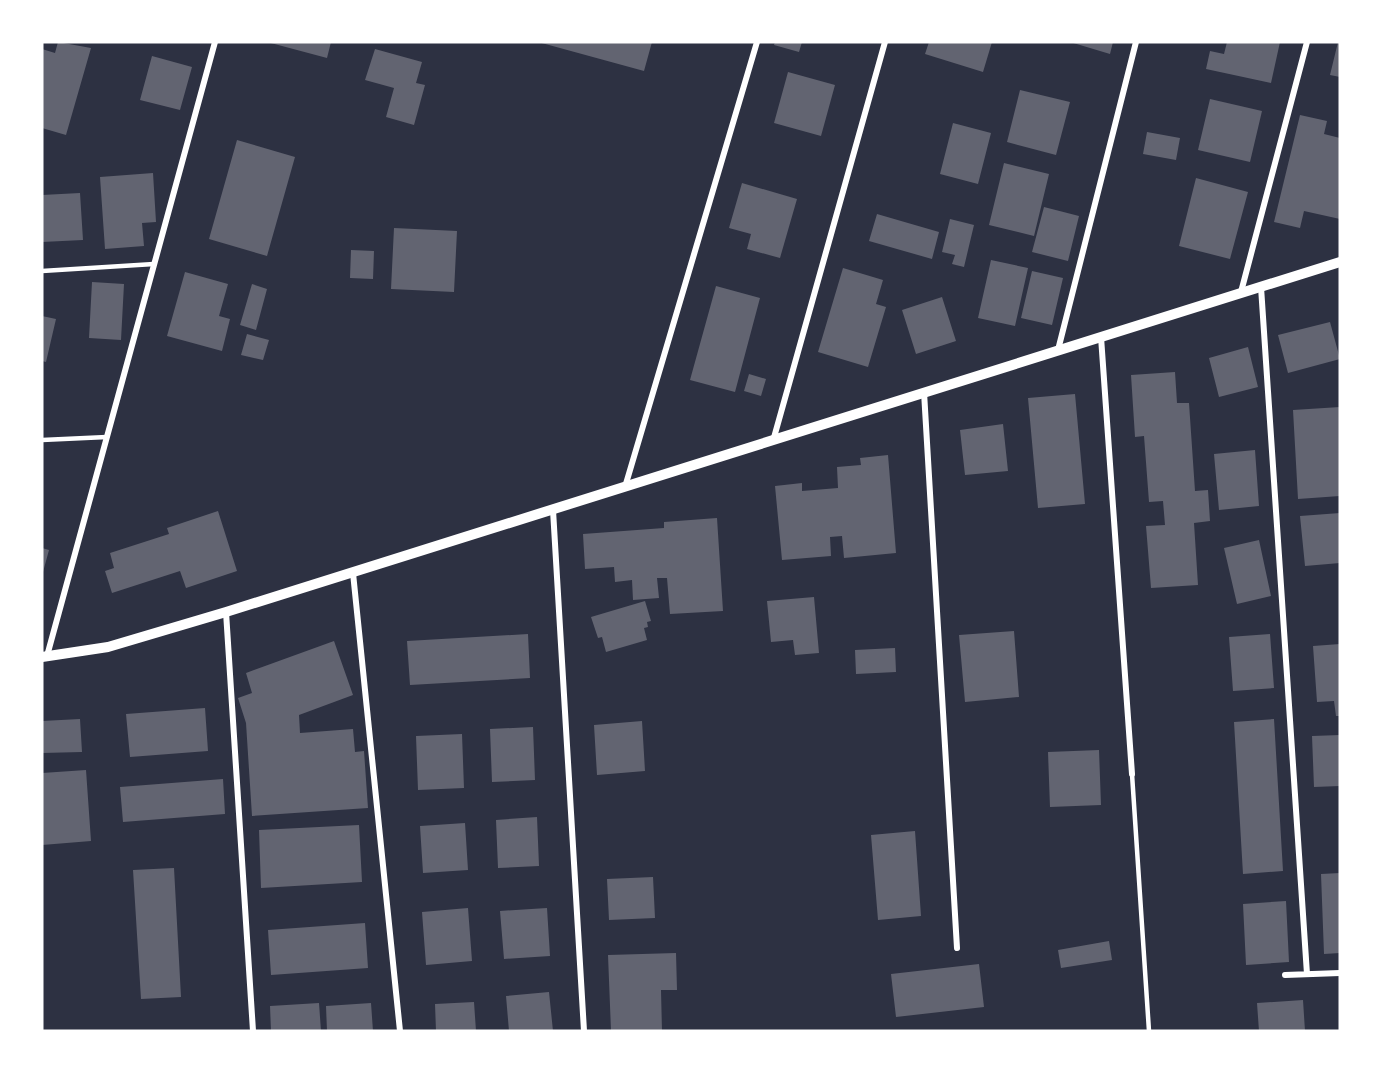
<svg xmlns="http://www.w3.org/2000/svg" width="1382" height="1073" viewBox="0 0 1382 1073" font-family="'Noto Sans',sans-serif">
<style>
.building{fill:#626471}
.lines{fill:none;stroke-linecap:round;stroke-linejoin:round}
.service{stroke:#fff;stroke-width:4.5}
.minor{stroke:#fff;stroke-width:6}
.tertiary{stroke:#fff;stroke-width:10}
</style>
<rect width="100%" height="100%" fill="#2d3142"/>
<path class="building" d="M58 42 91 48 66 135 42 128V49L55 53Z
M267 42H331L327 58Z
M538 42H652L644 71Z
M775 42H802L799 52 774 45Z
M929 42H992L983 72 925 54Z
M1070 42H1113L1110 54Z
M1227 42H1280L1271 83 1206 69 1210 51 1224 54Z
M1338 42H1340V77L1330 75Z
M375 49 422 62 416 83 425 85 414 125 386 117 394 88 365 80Z
M152 56 192 67 180 110 140 100Z
M788 72 835 85 821 136 774 123Z
M1020 90 1070 102 1056 155 1007 142Z
M1210 99 1262 111 1250 162 1198 150Z
M1300 115 1327 121 1324 134 1340 138V219L1304 211 1300 228 1274 222Z
M953 123 991 133 978 184 940 174Z
M1147 132 1180 138 1176 160 1143 154Z
M237 140 295 157 267 256 209 239Z
M1004 163 1049 174 1034 236 989 225Z
M153 173 156 222 142 223 144 246 105 249 100 177Z
M1196 178 1248 192 1230 259 1179 246Z
M742 183 797 199 780 258 747 249 751 234 729 228Z
M80 193 83 240 42 242V195Z
M1044 207 1079 216 1068 261 1032 252Z
M877 214 939 232 932 259 869 241Z
M950 219 974 225 964 267 952 264 955 255 942 252Z
M394 228 457 231 454 292 391 289Z
M351 250 374 251 373 279 350 278Z
M991 260 1028 268 1015 326 978 318Z
M843 268 883 280 876 304 886 307 868 367 818 352Z
M1032 271 1063 278 1052 325 1021 318Z
M185 272 228 284 219 316 230 319 222 351 167 336Z
M92 282 124 284 121 340 89 338Z
M252 284 267 289 256 330 240 325Z
M716 286 760 298 735 392 690 380Z
M942 297 956 341 916 354 902 310Z
M42 316 56 319 46 362 42 361Z
M1330 322 1340 359 1288 373 1278 335Z
M247 334 269 340 263 360 241 355Z
M1248 347 1258 387 1219 397 1209 358Z
M1175 372 1177 403H1189L1195 491 1208 490 1210 521 1194 523 1198 585 1151 588 1146 526 1165 525 1163 501 1149 502 1144 436 1135 437 1131 375Z
M749 374 766 379 761 396 744 391Z
M1075 394 1085 504 1038 508 1028 398Z
M1340 407V496L1298 499 1293 410Z
M1003 424 1008 471 965 475 960 430Z
M1255 450 1259 506 1219 510 1214 454Z
M888 455 896 553 844 558 842 536 830 537 831 556 782 560 775 486 802 483V491L838 488 837 467 861 465 860 458Z
M218 511 237 571 186 588 180 571 112 593 105 571 114 568 110 553 169 534 167 528Z
M1340 513V563L1305 566 1300 516Z
M717 518 723 611 670 614 667 578H657L659 598 633 600 632 580 615 582 614 567 585 569 583 534 664 528V522Z
M1259 540 1271 596 1237 604 1224 548Z
M42 548 49 550 43 572H42Z
M814 597 819 653 795 655 793 640 771 642 767 601Z
M645 601 651 621 647 622 648 627 644 628 647 640 606 652 602 637 598 638 591 617Z
M1014 631 1019 697 965 702 959 635Z
M528 634 530 678 410 685 407 641Z
M1270 634 1274 688 1233 691 1229 637Z
M334 641 353 695 299 715 300 733 353 729 355 752 364 751 368 808 252 816 246 723 238 698 252 693 246 673Z
M1340 644V716H1336L1334 701 1317 702 1313 646Z
M895 648 896 672 856 674 855 650Z
M205 708 208 751 130 757 126 714Z
M80 719 82 752 42 753V721Z
M1274 719 1283 871 1243 874 1234 722Z
M642 721 645 771 597 775 594 725Z
M533 727 535 780 492 782 490 729Z
M462 734 464 788 418 790 416 736Z
M1340 735V786L1314 787 1312 736Z
M1099 750 1101 805 1050 807 1048 752Z
M86 770 91 841 42 845V773Z
M223 779 225 814 123 822 120 787Z
M537 817 539 866 498 868 496 820Z
M465 823 468 870 423 873 420 826Z
M359 825 362 882 261 888 259 830Z
M915 831 921 916 878 920 871 835Z
M174 868 181 997 141 999 133 870Z
M1340 873V953L1324 954 1321 874Z
M653 877 655 918 609 920 607 879Z
M1286 901 1289 962 1246 965 1243 904Z
M468 908 472 961 426 965 422 912Z
M547 908 550 956 504 959 500 911Z
M365 923 368 968 271 975 268 930Z
M1109 941 1112 960 1061 968 1058 950Z
M676 953 677 990H661L662 1031H611L608 955Z
M979 964 984 1007 896 1017 891 974Z
M549 992 553 1031H509L506 996Z
M1303 1000 1305 1031H1259L1257 1003Z
M474 1002 476 1031H436L435 1004Z
M319 1003 321 1031H271L270 1006Z
M371 1003 373 1031H327L326 1006Z"/>
<g class="lines">
<path class="service" d="M42 271 154 264
M42 440 107 437
M1132 774 1149 1031"/>
<path class="minor" d="M1261 287 1307 974
M1241 292 1307 42
M1101 337 1132 774
M1058 350 1136 42
M924 392 957 948
M773 441 885 42
M625 487 757 42
M553 510 584 1031
M353 573 400 1031
M226 612 253 1031
M47 656 215 42
M1285 975 1340 973"/>
<path class="tertiary" d="M42 657 108 647 226 612 1340 262"/>
</g>
<rect width="1382" height="1073" fill="none" stroke="#ffffff" stroke-width="87"/>
</svg>
